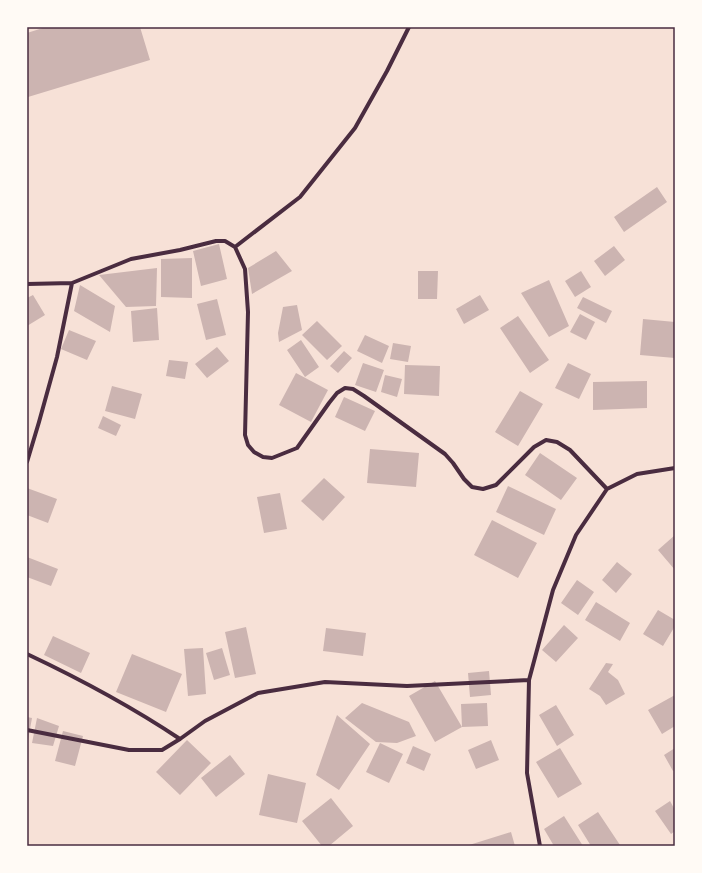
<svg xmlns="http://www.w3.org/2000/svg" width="702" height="873" viewBox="0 0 702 873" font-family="'Crimson Pro',serif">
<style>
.building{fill:#ccb4b1}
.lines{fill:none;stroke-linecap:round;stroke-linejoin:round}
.minor{stroke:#4a2c40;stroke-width:4}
.neatline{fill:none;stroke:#4a2c40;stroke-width:1.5}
</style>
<rect width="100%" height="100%" fill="#f7e1d7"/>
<path class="building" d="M46 27H140L150 60 28 97 27 93V33Z
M657 187 667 202 624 232 614 217Z
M219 244 227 279 201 286 193 251Z
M614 246 625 260 605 276 594 261Z
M276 251 292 271 252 294 248 268Z
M192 258V298L161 297V259Z
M157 268 156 306 126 307 99 275Z
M418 271H438L437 299H418Z
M581 271 591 287 575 297 565 281Z
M549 280 569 326 549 337 521 293Z
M80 285 115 306 110 332 74 311Z
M33 295 45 315 27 326V298Z
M480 295 489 310 464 324 456 309Z
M583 297 612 311 606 323 577 308Z
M217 299 226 335 206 340 197 304Z
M297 305 302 330 279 342 278 333 283 307Z
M157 308 159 340 133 342 131 311Z
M580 314 595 322 586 340 570 332Z
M518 316 549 360 530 373 500 328Z
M643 319 675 322V358L640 355Z
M317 321 342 346 327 360 302 335Z
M69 330 96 341 87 360 61 349Z
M365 335 389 346 382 363 357 351Z
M301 340 319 367 305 377 287 350Z
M393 343 411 346 408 362 390 359Z
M217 347 229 361 207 378 195 364Z
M344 351 352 358 338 373 330 366Z
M169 360 188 362 185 379 166 376Z
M363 363 384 370 376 392 355 385Z
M568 363 591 374 579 399 555 388Z
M405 365 440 366 439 396 404 394Z
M296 373 328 390 311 422 279 405Z
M385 375 402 379 397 397 381 392Z
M647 381V408L593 410V382Z
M112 386 142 394 135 419 105 411Z
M520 391 543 404 518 446 495 432Z
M344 397 375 411 365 431 335 417Z
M103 416 121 425 116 436 98 428Z
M370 449 419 453 416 487 367 483Z
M540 453 577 478 561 500 525 475Z
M324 478 345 497 323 521 301 501Z
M508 486 556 509 544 535 496 512Z
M27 488 57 499 48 523 27 515Z
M280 493 287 529 264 533 257 497Z
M492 520 537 543 518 578 474 555Z
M675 535V570L658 550Z
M27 557 58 569 51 586 27 577Z
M617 562 632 574 616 593 602 580Z
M577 580 594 592 578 615 561 603Z
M596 602 630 623 620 641 585 620Z
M658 610 675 620V626L663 646 643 634Z
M564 625 578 638 556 662 542 650Z
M246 627 256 674 235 678 225 632Z
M326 628 366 633 363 656 323 651Z
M53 636 90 653 81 673 44 655Z
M203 648 206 694 188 696 184 649Z
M222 648 230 675 214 680 206 653Z
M132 654 182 674 166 712 116 692Z
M606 663 613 664 608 672 618 680 625 694 606 705 600 696 589 689Z
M489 671 491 695 470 697 468 673Z
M435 681 462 727 435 742 409 696Z
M675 695V726L662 734 648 710Z
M362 703 409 722 416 736 397 743 376 742 345 718Z
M487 703 488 726 462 727 461 704Z
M556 705 574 735 557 746 539 715Z
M337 715 370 744 339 790 316 775Z
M27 717 32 718 28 740H27Z
M37 718 59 726 53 746 32 743Z
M63 731 83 736 75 766 55 761Z
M187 740 211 763 180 795 156 772Z
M491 740 499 760 476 769 468 750Z
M380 743 403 754 389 783 366 772Z
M413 746 431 754 424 771 406 763Z
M560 748 582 784 558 798 536 762Z
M675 748V770L673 771 664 755Z
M230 755 245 774 216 797 201 778Z
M268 774 306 783 297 823 259 815Z
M331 798 353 826 329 846H322L302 821Z
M670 801 675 810V831L671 834 655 811Z
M598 812 620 845 618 846H591L578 825Z
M564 816 583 846H554L544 829Z
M511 832 515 846H466Z"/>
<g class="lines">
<path class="minor" d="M235 247 300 197 355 128 387 71 409 27
M27 284 72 283 131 259 180 250 216 241H225L235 247 245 269 248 312 245 435 248 445 254 452 263 457 272 458 297 448 329 403 337 393 345 388 353 389 364 396 445 454 453 463 464 479 472 487 483 489 496 485 534 447 546 440 557 442 570 450 607 489
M27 462 39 422 57 357 72 283
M27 654C80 679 132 707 180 739L205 721 258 693 325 682 407 686 529 680
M27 730 129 750H162L180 739
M540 846 527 773 529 680 553 590 576 535 607 489 637 474 675 468"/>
</g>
<rect width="702" height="873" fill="none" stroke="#fffaf5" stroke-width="56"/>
<rect x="28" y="28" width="646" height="817" class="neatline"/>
</svg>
